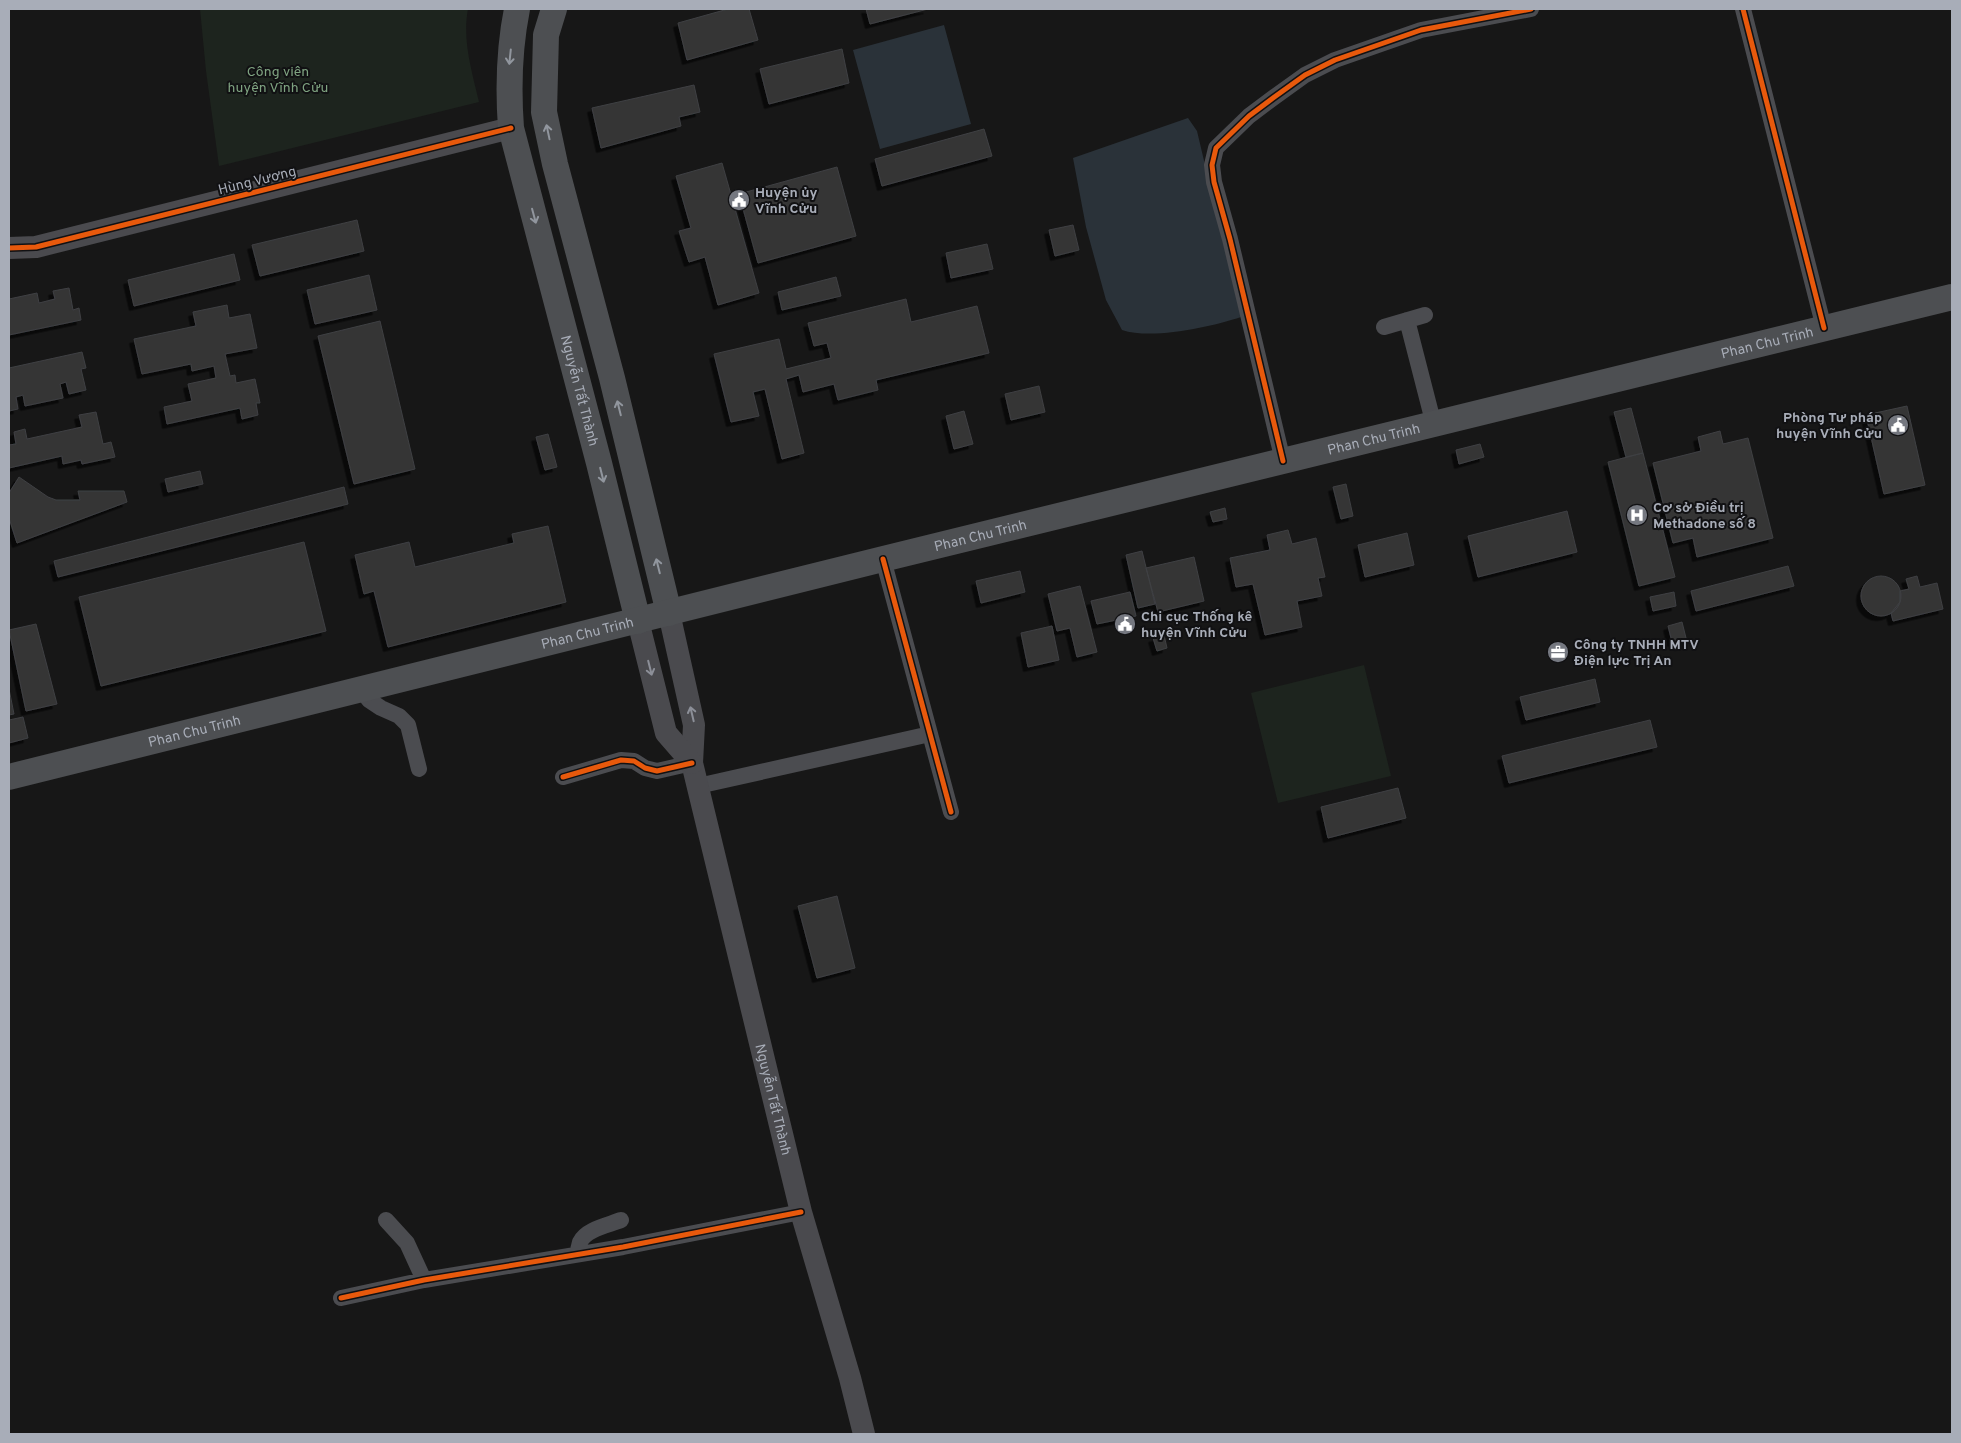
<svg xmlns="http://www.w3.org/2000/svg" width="1961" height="1443" viewBox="0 0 1961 1443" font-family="Overpass,sans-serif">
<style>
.green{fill:#1d241e}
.water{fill:#2a3239}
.building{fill:#353536;stroke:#3f4043;filter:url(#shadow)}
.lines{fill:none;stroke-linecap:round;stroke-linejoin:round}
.street{stroke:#4b4c50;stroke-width:16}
.secondary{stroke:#4a4a4e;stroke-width:22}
.primary{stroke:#4d4f52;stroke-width:26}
.cycleway-casing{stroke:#111113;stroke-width:8}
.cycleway{stroke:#e8590c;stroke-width:5}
.oneway{stroke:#91969e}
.oneway2{stroke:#8c8f98}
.labels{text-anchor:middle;stroke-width:4;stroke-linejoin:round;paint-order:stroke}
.park-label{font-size:14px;fill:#7fa381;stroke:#111113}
.street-label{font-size:14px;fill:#a8adb8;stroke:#111113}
.poi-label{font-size:14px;font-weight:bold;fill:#a8adb8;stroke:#111113;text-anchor:start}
</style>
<defs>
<filter id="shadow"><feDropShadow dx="-4.5" dy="4.5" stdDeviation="0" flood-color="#0009"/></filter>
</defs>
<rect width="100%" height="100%" fill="#171717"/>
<path class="green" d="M200 9H468C462 40 472 72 479 102L219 166 206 71Z
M1364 665 1391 776 1278 803 1251 693Z"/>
<path class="water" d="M944 25 971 124 880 149 853 50Z
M1188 118 1197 131 1241 317C1211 327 1152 340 1122 330L1106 300 1086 227 1073 158Z"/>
<path class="building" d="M728 9H749L758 40 687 60 678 23Z
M866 9H928L870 24Z
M842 49 849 83 769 104 760 69Z
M694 85 700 112 679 117 681 126 601 148 592 108Z
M984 129 992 156 882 186 875 159Z
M722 163 759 293 718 305 705 257 689 262 679 231 691 228 676 176Z
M837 167 856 236 758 263 739 194Z
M357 220 364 251 260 276 252 245Z
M1073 225 1079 250 1055 256 1049 230Z
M987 244 993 269 951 278 946 253Z
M234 254 240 280 134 306 128 280Z
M369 275 377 310 315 324 307 290Z
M836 277 841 296 782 310 778 292Z
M69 288 73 310 79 308 81 320 9 335V299L37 293 39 303 55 299 53 291Z
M906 299 911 322 977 306 989 353 876 380 878 390 838 400 834 384 803 392 799 375 786 379 804 453 782 459 765 389 753 392 759 416 731 422 714 354 779 339 786 369 831 358 827 343 814 346 808 323Z
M227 305 229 318 250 314 257 348 225 354 230 376 235 375 236 383 255 379 260 403H256L258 415 242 419 240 408 167 424 164 407 192 401 188 384 216 378 214 366 192 371 191 364 142 374 134 339 196 326 193 312Z
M380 321 415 469 354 484 318 336Z
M82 352 86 368 81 369 86 390 69 394 66 382 60 384 63 398 25 406 23 395 16 397 18 409 9 411V368Z
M1039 386 1045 412 1011 420 1005 394Z
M1907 406 1925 485 1884 494 1866 415Z
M1631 408 1643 453 1626 457 1614 412Z
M964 411 973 444 954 449 946 416Z
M96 412 103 444 111 442 115 457 82 464 81 460 63 464 62 456 9 468V445L16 444 14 432 25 429 27 439 82 427 79 415Z
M1720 431 1723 444 1748 438 1773 538 1697 557 1693 538 1673 543 1653 463 1701 451 1698 437Z
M548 434 557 467 545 470 536 437Z
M1480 444 1484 457 1459 464 1456 450Z
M1643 453 1675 577 1639 586 1608 462Z
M200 471 203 484 168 492 165 479Z
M19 477 48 497 56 500H80L78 491H124L127 502 17 543 9 518V493Z
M1346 484 1353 516 1341 519 1333 487Z
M344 487 348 504 58 577 54 561Z
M1225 508 1227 519 1213 522 1210 512Z
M1567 511 1577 552 1478 577 1468 536Z
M548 526 566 602 388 647 374 591 364 594 355 555 409 542 415 567 514 543 512 534Z
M1288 530 1292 544 1316 538 1325 577 1318 578 1322 596 1297 601 1302 627 1265 635 1253 584 1236 587 1230 558 1270 550 1267 535Z
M1407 533 1414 565 1365 577 1358 545Z
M304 542 326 631 101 686 79 597Z
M1142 551 1155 604 1138 608 1126 555Z
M1194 557 1204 601 1158 612 1146 568Z
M1788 566 1794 586 1696 611 1691 591Z
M1020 571 1025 592 981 603 976 581Z
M1861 596a20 20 0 1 1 40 0a20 20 0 1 1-40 0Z
M1917 576 1920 587 1937 583 1943 609 1893 621 1891 613 1900 602V591L1909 589 1906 579Z
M1080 586 1097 652 1077 657 1070 628 1057 631 1048 594Z
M1130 592 1136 616 1097 624 1091 601Z
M1674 592 1676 606 1653 611 1650 597Z
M1682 622 1686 638 1672 642 1668 626Z
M36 624 57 704 26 711 9 630Z
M1052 626 1059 660 1028 667 1021 633Z
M1164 635 1167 648 1157 651 1153 638Z
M1595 679 1600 702 1526 720 1520 697Z
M9 689 14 714 9 715Z
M23 717 28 738 9 743V720Z
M1650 720 1657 747 1509 783 1502 756Z
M1398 788 1406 818 1328 838 1321 807Z
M837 896 855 968 817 978 798 906Z"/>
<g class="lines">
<path class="street" d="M1743 9 1824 328
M1407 320 1434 425
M1384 327 1425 315
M1283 461 1230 239 1214 182 1212 165 1216 148 1249 116 1273 98 1305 75 1335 60 1421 30 1531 9
M883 559 951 812
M361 690 369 700 381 708 399 716 408 725 419 769
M563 777 621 760 634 761 645 768 657 771 692 763
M698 786 930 734
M386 1220 407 1243 424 1280
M578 1254C578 1250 579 1245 580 1242 586 1229 609 1225 621 1220
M341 1298 424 1280 623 1247 801 1212"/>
<g class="secondary">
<path d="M9 248 36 247 511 128"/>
<path id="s1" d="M669 613 694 725 692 763 801 1212 850 1378 864 1434"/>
<path d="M638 621 666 733 692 763"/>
</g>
<g class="primary">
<path id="s2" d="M517 9C509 49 508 87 511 128L599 463 638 621"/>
<path d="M554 9 546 35 544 112 555 164 612 378 669 613"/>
<path id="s3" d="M9 777 883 559 1952 297"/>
</g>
<g class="cycleway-casing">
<path id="cycleway" d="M1743 9 1824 328
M9 248 36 247 511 128
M1283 461 1230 239 1214 182 1212 165 1216 148 1249 116 1273 98 1305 75 1335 60 1421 30 1531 9
M883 559 951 812
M563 777 621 760 634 761 645 768 657 771 692 763
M341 1298 424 1280 623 1247 801 1212"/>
</g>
<use href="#cycleway" class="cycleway"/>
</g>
<defs><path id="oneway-shaft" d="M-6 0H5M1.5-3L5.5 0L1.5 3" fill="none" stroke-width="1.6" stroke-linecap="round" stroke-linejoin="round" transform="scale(1.25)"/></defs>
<g class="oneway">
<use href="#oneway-shaft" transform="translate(510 57) rotate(96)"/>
<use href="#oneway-shaft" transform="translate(548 132) rotate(-102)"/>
<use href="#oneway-shaft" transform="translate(534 216) rotate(75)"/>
<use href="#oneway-shaft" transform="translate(619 408) rotate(-104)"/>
<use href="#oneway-shaft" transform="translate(602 475) rotate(76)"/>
<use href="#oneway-shaft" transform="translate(658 566) rotate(-104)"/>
</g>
<g class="oneway2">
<use href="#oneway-shaft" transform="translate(650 668) rotate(76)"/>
<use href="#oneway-shaft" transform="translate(692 714) rotate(-103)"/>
</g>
<defs>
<g id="civic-disc" transform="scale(1.125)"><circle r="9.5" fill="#757880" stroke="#111113"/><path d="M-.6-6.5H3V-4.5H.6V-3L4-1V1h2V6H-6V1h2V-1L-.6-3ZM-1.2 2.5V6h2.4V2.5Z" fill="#fff"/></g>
<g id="hospital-disc" transform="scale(1.125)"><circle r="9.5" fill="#757880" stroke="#111113"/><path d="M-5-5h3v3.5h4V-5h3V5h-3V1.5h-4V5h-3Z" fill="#fff"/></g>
<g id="office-disc" transform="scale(1.125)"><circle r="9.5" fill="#757880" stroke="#111113"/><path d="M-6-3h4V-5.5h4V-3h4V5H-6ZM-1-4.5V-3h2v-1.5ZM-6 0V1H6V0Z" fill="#fff"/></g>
</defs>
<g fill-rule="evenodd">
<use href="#civic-disc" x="739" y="200"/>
<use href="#civic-disc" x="1898" y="425"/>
<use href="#hospital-disc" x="1637" y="515"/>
<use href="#civic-disc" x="1125" y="624"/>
<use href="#office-disc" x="1558" y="652"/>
</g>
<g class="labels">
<g class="park-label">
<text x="278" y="76">Công viên<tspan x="278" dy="16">huyện Vĩnh Cửu</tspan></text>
</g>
<g class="street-label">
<text transform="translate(257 180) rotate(-14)" y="5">Hùng Vương</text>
<text dy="5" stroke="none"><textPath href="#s3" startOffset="1811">Phan Chu Trinh</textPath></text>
<text dy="5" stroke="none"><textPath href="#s2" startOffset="391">Nguyễn Tất Thành</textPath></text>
<text dy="5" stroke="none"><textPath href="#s3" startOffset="1406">Phan Chu Trinh</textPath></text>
<text dy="5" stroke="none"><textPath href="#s3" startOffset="1001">Phan Chu Trinh</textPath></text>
<text dy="5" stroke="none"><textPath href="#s3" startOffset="596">Phan Chu Trinh</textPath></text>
<text dy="5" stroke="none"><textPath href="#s3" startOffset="191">Phan Chu Trinh</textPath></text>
<text dy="5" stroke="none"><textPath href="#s1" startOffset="499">Nguyễn Tất Thành</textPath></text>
</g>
<g class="poi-label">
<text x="755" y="197">Huyện ủy<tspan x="755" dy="16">Vĩnh Cửu</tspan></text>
<text x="1882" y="422" text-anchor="end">Phòng Tư pháp<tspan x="1882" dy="16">huyện Vĩnh Cửu</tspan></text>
<text x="1653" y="512">Cơ sở Điều trị<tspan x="1653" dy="16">Methadone số 8</tspan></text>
<text x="1141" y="621">Chi cục Thống kê<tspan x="1141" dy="16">huyện Vĩnh Cửu</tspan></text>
<text x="1574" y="649">Công ty TNHH MTV<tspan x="1574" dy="16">Điện lực Trị An</tspan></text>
</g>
</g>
<rect width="1961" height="1443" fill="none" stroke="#a8adb8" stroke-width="20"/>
</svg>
